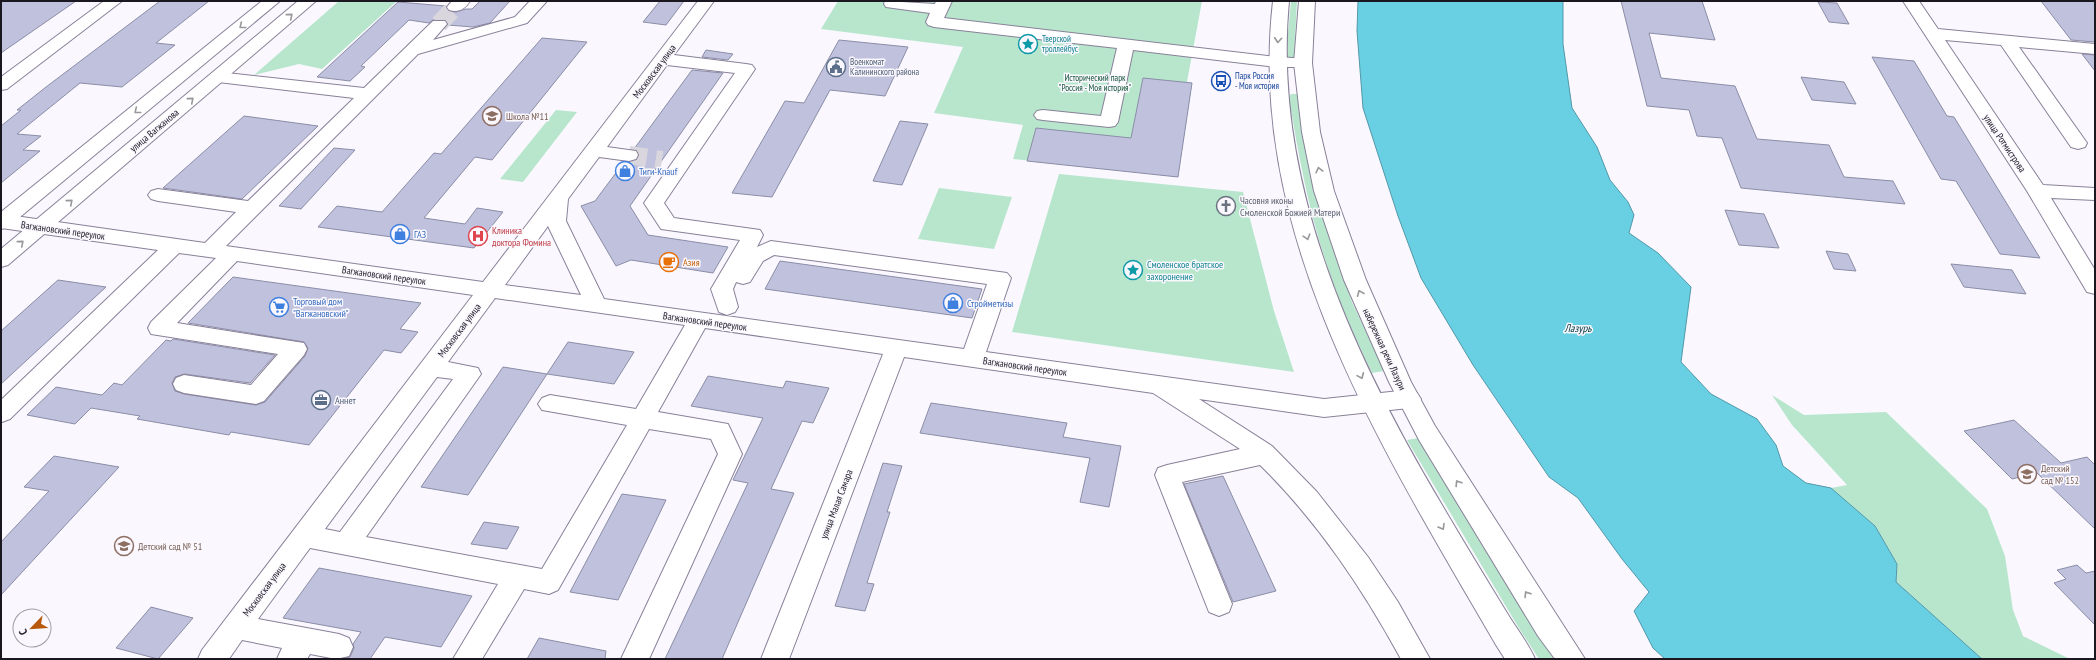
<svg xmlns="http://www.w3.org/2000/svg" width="2096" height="660" viewBox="0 0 2096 660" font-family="'PT Sans Narrow',sans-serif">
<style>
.green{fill:#b7e6cd}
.water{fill:#69d0e3;stroke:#5298a9}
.building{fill:#bfc1dd;stroke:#8b8da7}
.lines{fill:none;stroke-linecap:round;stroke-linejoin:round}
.minor-tunnel{stroke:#d9d6dd;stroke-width:18;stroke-dasharray:18 9;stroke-linecap:butt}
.minor-casing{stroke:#898099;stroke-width:2}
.major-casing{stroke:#898099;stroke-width:2}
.minor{fill:#fff;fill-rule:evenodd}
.major{fill:#fff;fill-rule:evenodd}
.oneway{stroke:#98979b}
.labels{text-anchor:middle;stroke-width:3;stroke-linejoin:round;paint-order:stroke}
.far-culture-label{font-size:9px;fill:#0d838f;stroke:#faf8fe;text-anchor:start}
.far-service-label{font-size:9px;fill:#4e5e75;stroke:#faf8fe;text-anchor:start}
.far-transit-label{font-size:9px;fill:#164399;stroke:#faf8fe;text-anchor:start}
.far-park-label{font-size:9px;fill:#155439;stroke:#faf8fe}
.street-label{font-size:10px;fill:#1b1721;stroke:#faf8fe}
.education-label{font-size:10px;fill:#785e54;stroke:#faf8fe;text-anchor:start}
.shop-label{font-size:10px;fill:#366cbe;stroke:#faf8fe;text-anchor:start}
.worship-label{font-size:10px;fill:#5b616d;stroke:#faf8fe;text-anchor:start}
.health-label{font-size:10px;fill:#be3a42;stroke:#faf8fe;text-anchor:start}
.food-label{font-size:10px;fill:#c56008;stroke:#faf8fe;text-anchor:start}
.culture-label{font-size:10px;fill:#0d838f;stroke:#faf8fe;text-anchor:start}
.service-label{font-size:10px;fill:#4e5e75;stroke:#faf8fe;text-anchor:start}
.water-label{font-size:11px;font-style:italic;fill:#01353d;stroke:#faf8fe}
</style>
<rect width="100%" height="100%" fill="#faf8fe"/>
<path class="green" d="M339 1H397L322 69 299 64 254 75Z
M838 1H1202L1187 82 1192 83 1178 177 1124 171 1125 165 1111 169 1013 159 1023 125 934 113 963 47 821 29Z
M1291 1H1297L1294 60 1288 61 1286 56Z
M1291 94H1297L1300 98 1328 229 1352 302 1384 371 1372 373C1361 350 1350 327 1341 304 1314 237 1300 167 1289 97Z
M556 110 577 112 523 182 500 179Z
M1059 174 1243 192 1274 311 1294 372 1012 332Z
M939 188 1012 197 994 249 918 239Z
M1772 395 1804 415 1886 412 1987 509 2005 556 2013 610 2023 636 2070 659H1982L1896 582 1897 564 1875 526 1831 488 1847 485 1792 425Z
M1418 438 1554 659H1539L1520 630 1407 440Z"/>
<path class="water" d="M1358 1H1563V44L1572 108 1597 147 1610 180 1628 202 1634 215 1629 233 1658 253 1691 287 1681 362 1711 394 1757 419 1776 445 1783 466 1806 483 1831 488 1875 526 1897 564 1896 582 1982 659H1665L1653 648 1634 611 1649 592 1622 559 1578 498 1549 477 1473 365 1421 278 1398 216 1363 108 1357 31Z"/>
<path class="building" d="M1 1H76L1 53Z
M160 1H209L156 43 175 45 122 87 80 83 17 134 41 136 23 150 40 151 1 183V126L21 110H17L46 87Z
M480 1H510L490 23 473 27 448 25 445 20H433L429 23 409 20 361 66 365 67 350 81 317 77 398 2 446 6 449 11 456 12 466 9H472Z
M660 1H684L666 25 643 22Z
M1621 1H1702L1715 40 1649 33 1661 78 1735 86 1757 139 1829 145 1844 177 1893 181 1905 204 1741 188 1722 138 1697 136 1689 110 1647 106Z
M2041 1H2095V42L2071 40Z
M1818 2 1837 3 1849 24 1829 22Z
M542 38 587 42 492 160 475 157 424 218 465 224 477 208 503 212 474 248 318 227 337 206 382 212 434 153 441 154Z
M839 40 908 47 885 96 830 90 772 197 732 193 785 101 804 103Z
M706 50 733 54 728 60 702 57Z
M2082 54 2095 55V71Z
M1872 57 1914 61 1947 116 1954 117 2040 258 2000 254 1956 181 1941 179Z
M692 70 723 73 630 206 648 235 728 247 713 273 631 260 616 266 581 206 595 201 624 162 637 160 639 154 637 150 634 149Z
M1801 77 1844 82 1856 104 1812 100Z
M1143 78 1192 83 1178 177 1027 161 1036 128 1131 138Z
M244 116 318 126 242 199 163 188Z
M900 121 928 124 902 185 873 181Z
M334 148 355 150 301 209 279 206Z
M1725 210 1764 214 1779 248 1739 245Z
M1826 251 1848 254 1856 271 1834 269Z
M780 261 982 289 972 318 765 289Z
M1951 264 2012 270 2026 294 1964 287Z
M233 277 421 303 400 329 418 332 401 353 384 350 309 445 231 432 229 435 137 419 140 416 91 408 75 424 27 415 56 387 102 395 114 383 122 385 166 340 171 341 173 339 275 355 250 383 184 374 175 377 172 383 175 391 184 394 256 405 265 402 305 356 308 348 304 342 188 323Z
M58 280 106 287 1 384V331Z
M568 342 634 352 614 384 547 374Z
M503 367 547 374 468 495 421 487Z
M708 376 783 388 786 381 829 388 813 423 802 421 771 489 794 493 722 659H665L748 483 733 480 763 418 691 406Z
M931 403 1067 423 1063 437 1121 446 1109 507 1080 502 1090 458 920 433Z
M2014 420 2061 463 2087 457 2095 465V529L2037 473 2012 479 1964 431Z
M54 456 119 467 1 595V542L49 491 24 487Z
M883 463 902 466 887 512H890L867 583 874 584 865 611 835 606Z
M1223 476 1276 591 1233 602 1184 484Z
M622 494 666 500 618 600 570 592Z
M484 522 519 527 507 549 471 544Z
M2077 565 2086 573 2095 571V625L2054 583 2066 579 2057 570Z
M319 568 472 596 441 647 385 637 370 659H343L350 657 354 648 353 644 361 632 283 618Z
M151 607 193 618 158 659 116 648Z
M539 638 606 651 605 659H527Z"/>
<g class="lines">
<path class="minor-tunnel" d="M439 24 455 7
M629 155 662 160"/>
<g class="minor-casing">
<path id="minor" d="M104 1H122L7 89 1 90V77Z
M452 1H470C465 9 459 13 449 10L447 7Z
M530 1H547L527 23 418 54 226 246 483 282 698 1H714L674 55 746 64 752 65 755 69 664 203 674 218 760 230 763 235 757 247 771 241 1007 273 1011 278 986 352 1324 399 1409 390 1417 393 1421 399 1417 405 1409 408 1324 417 1199 399 1272 446 1317 492 1368 557 1398 602 1430 659H1401C1362 588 1318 522 1260 465L1182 482 1232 604 1229 612 1219 616 1209 612 1155 475 1158 468 1167 465 1240 449 1153 393 904 357 789 659H761L883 354 705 328 658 412 728 424 742 454 649 659H621L718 454 711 439 649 429 558 590 549 594 524 589 482 659H453L498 584 310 548 258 619 339 634 349 638 353 647 349 656 336 659 310 654 307 659H277L282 648 242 640 229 659H198L202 650 473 295 237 261 177 323 304 343 307 349 304 355 264 401 256 404 184 393 176 390 173 384 176 378 184 375 251 385 278 354 151 334 148 328 151 322 216 258 179 253 10 419 2 422 1 400 158 250 1 228V214L205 243 236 212 158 201 151 199 148 195 151 191 158 189 248 201 354 98 218 82 212 81 209 77 212 73 218 72 364 88 433 21H445L447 24 433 40 515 17ZM667 65 735 73 644 203 661 229 740 240 711 289 719 312 727 315 735 312 738 307 733 289 736 282 743 284 750 282 763 261 774 255 987 284 964 349 604 299 566 221 568 199 599 157 629 161 636 159 638 155 636 151 607 147ZM548 226 581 295 505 285ZM495 298 685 325 636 409 550 395 542 398 538 404 542 410 627 425 542 569 366 537 481 374 478 368 448 362ZM437 377 453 379 340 532 325 529Z
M885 1 935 4 936 1H952L944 18 1277 57 1309 59 1312 63 1309 67H1277L1133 50 1118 122 1115 126 1109 127 1043 120 1037 119 1034 115 1037 111 1043 110 1101 116 1117 48 934 27 928 25 926 22 930 13 886 7 884 4Z
M1903 1H1919L1938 29 2095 44V54L2019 47 2087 143 2085 147 2078 149 2071 147 2001 45 1945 40 2043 185 2095 188V200L2051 198 2095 270V294L2087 292 2027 191Z"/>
</g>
<g class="major-casing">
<path id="major" d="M262 1H280L8 227 1 229V212Z
M298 1H316L8 265 1 267V249Z
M1273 1H1289C1272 181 1352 354 1442 505 1463 541 1485 577 1507 613 1516 628 1528 643 1535 659H1505L1496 645C1383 450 1246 236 1273 1Z
M1299 1H1315L1312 63 1320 132 1334 191 1366 280 1411 382 1435 426 1585 659H1555L1538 636 1419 440 1389 382 1344 280 1314 191 1302 132 1294 63Z"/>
</g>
<use href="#minor" class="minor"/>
<use href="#major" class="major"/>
</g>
<defs><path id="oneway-chevron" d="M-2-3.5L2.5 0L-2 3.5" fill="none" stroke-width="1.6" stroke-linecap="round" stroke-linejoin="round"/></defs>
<g class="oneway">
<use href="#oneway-chevron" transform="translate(290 16) rotate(-40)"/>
<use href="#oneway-chevron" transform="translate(242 26) rotate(141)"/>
<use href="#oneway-chevron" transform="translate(1278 40) rotate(94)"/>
<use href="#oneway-chevron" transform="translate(191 100) rotate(-40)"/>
<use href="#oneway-chevron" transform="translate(137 111) rotate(141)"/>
<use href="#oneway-chevron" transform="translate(1319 170) rotate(-104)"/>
<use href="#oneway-chevron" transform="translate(70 202) rotate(-40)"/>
<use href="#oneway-chevron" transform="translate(1307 237) rotate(73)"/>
<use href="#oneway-chevron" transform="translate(21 243) rotate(-40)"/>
<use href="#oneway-chevron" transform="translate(1360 293) rotate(-112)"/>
<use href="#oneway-chevron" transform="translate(1361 376) rotate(66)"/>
<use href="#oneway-chevron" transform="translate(1458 483) rotate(-122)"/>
<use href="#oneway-chevron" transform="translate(1442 527) rotate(60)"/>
<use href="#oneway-chevron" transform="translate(1527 594) rotate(-122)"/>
</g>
<defs>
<g id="sight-ring" transform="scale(1)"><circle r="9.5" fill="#faf8fe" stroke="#0f9aa8" stroke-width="1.5"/><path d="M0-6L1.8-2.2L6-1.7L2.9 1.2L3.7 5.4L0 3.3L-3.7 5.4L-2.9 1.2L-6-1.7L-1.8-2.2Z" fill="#0f9aa8"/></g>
<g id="civic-ring" transform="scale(1)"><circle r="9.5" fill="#faf8fe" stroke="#5c6f8a" stroke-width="1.5"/><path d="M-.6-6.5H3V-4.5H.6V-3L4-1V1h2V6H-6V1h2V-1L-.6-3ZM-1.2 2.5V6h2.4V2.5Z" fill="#5c6f8a"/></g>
<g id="bus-ring" transform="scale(1)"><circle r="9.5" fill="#faf8fe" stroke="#1a4fb4" stroke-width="1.5"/><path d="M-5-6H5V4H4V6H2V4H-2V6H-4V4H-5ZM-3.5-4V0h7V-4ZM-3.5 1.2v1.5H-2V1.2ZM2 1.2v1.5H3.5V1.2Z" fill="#1a4fb4"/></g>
<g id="school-ring" transform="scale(1)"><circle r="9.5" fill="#faf8fe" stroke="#8d6e63" stroke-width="1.5"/><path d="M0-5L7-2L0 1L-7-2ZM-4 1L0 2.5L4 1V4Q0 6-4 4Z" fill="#8d6e63"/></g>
<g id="shop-ring" transform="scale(1)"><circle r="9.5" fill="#faf8fe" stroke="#3f7fe0" stroke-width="1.5"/><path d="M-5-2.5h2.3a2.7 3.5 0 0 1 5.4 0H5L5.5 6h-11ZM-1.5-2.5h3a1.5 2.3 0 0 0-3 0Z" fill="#3f7fe0"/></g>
<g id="church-ring" transform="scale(1)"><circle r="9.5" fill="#faf8fe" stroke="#6b7280" stroke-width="1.5"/><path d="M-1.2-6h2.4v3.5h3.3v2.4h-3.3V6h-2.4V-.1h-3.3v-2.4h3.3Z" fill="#6b7280"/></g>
<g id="hospital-ring" transform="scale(1)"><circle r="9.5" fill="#faf8fe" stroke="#e0444e" stroke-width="1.5"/><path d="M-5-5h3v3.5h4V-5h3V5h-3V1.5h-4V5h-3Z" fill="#e0444e"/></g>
<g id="cafe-ring" transform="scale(1)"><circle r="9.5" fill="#faf8fe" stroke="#e8710a" stroke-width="1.5"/><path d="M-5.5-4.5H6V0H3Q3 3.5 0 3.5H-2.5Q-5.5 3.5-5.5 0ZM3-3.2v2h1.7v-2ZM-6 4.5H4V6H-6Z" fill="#e8710a"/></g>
<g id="supermarket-ring" transform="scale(1)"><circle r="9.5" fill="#faf8fe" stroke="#3f7fe0" stroke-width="1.5"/><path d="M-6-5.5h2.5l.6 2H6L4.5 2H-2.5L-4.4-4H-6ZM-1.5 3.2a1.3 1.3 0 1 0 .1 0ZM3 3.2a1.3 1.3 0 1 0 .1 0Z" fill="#3f7fe0"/></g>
<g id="office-ring" transform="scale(1)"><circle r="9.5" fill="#faf8fe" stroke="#5c6f8a" stroke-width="1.5"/><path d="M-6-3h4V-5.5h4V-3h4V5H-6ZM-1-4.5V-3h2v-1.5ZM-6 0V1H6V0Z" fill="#5c6f8a"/></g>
</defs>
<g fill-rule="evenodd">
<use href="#sight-ring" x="1028" y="44"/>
<use href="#civic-ring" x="836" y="67"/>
<use href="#bus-ring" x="1221" y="81"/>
<use href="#school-ring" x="492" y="116"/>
<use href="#shop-ring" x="625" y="171"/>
<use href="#church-ring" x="1226" y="206"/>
<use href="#shop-ring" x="400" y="234"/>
<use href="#hospital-ring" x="478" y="236"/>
<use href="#cafe-ring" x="669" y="262"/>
<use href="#sight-ring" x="1133" y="270"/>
<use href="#shop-ring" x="953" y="303"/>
<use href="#supermarket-ring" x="279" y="307"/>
<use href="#office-ring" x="321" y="400"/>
<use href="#school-ring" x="2027" y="474"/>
<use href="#school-ring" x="124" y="546"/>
</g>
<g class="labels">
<g class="far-culture-label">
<text x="1042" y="42">Тверской<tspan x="1042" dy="10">троллейбус</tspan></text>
</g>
<g class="far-service-label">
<text x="850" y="65">Военкомат<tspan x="850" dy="10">Калининского района</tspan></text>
</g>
<g class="far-transit-label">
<text x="1235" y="79">Парк Россия<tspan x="1235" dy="10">- Моя история</tspan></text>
</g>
<g class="far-park-label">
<text x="1095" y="81">Исторический парк<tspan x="1095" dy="10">"Россия - Моя история"</tspan></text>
</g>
<g class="street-label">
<text transform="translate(654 71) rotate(-53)" y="4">Московская улица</text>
<text transform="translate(154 130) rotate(-40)" y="4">улица Вагжанова</text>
<text transform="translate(2005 143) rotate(56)" y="4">улица Ротмистрова</text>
<text transform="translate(63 230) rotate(8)" y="4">Вагжановский переулок</text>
<text transform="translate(384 275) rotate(8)" y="4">Вагжановский переулок</text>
<text transform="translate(705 321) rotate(8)" y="4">Вагжановский переулок</text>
<text transform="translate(459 330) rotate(-53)" y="4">Московская улица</text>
<text transform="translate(1385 349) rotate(65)" y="4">набережная реки Лазури</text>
<text transform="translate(1025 366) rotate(8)" y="4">Вагжановский переулок</text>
<text transform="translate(836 504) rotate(-69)" y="4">улица Малая Самара</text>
<text transform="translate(264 589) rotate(-53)" y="4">Московская улица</text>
</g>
<g class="education-label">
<text x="506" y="120">Школа №11</text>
<text x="2041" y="472">Детский<tspan x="2041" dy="12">сад № 152</tspan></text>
<text x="138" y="550">Детский сад № 51</text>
</g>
<g class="shop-label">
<text x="639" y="175">Тиги-Knauf</text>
<text x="414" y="238">ГАЗ</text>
<text x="293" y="305">Торговый дом<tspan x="293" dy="12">"Вагжановский"</tspan></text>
<text x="967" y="307">Стройметизы</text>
</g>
<g class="worship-label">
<text x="1240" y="204">Часовня иконы<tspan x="1240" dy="12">Смоленской Божией Матери</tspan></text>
</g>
<g class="health-label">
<text x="492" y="234">Клиника<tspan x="492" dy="12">доктора Фомина</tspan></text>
</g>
<g class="food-label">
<text x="683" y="266">Азия</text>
</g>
<g class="culture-label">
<text x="1147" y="268">Смоленское братское<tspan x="1147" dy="12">захоронение</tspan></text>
</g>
<g class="service-label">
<text x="335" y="404">Аннет</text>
</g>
<g class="water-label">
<text x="1578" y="332">Лазурь</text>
</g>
</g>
<rect width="2096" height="660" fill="none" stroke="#1b1721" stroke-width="4"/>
<g transform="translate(32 628) rotate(245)"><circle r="19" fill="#faf8fe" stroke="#a19ea6"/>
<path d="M0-3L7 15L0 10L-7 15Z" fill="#b7580c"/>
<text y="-6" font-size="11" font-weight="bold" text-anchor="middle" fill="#1b1721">С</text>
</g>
</svg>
